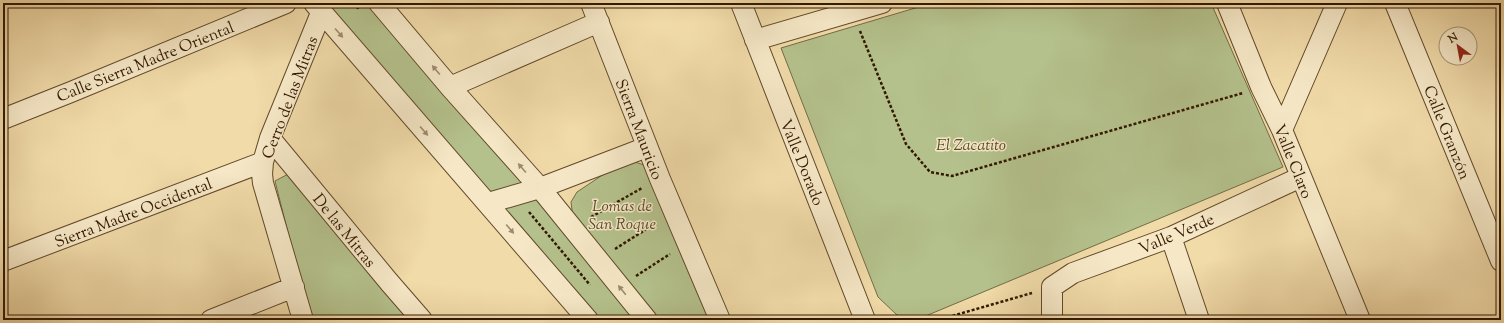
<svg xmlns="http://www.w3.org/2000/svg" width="1504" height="323" viewBox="0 0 1504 323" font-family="'Sorts Mill Goudy',serif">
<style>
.green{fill:#b4c18c;stroke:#736c46}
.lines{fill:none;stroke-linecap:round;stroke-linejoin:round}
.street-casing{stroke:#62492a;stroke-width:22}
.path{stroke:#321800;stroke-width:2.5;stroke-dasharray:3 2;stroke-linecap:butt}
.street{stroke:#f6e8c7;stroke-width:20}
.oneway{fill:#9e8a6d}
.labels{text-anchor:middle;stroke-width:3;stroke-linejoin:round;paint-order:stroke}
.street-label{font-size:16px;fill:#321800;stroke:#f6e8c7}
.park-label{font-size:16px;font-style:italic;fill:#594b2a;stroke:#f6e8c7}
</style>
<rect width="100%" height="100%" fill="#f1dba9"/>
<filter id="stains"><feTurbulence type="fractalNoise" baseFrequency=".005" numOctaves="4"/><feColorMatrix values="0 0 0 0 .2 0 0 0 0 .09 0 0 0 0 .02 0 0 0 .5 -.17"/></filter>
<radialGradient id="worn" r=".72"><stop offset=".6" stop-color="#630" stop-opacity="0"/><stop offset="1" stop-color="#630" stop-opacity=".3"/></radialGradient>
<path class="green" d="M326 3H378L643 320H600Z
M932 3H1211L1283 167 916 320 897 315 878 297 781 48Z
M635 162 644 165 655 180 713 320H653L574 226 571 202 577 192 601 176 619 165Z
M292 172 408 320H310L275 181Z"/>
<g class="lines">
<g class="street-casing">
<path id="street" d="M314 3 588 320
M379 3 450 87 540 188 647 320
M591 3 660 179 720 320
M741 3 865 320
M1227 3 1261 87 1282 130 1360 320
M1395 3 1501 261
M755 40 882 3
M450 87 599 22
M3 119 71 92 286 3
M1282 130 1337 3
M270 138 389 282 422 320
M488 203 540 188 647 147
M1171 237 1199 320
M3 261 263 162
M211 320 294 287
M303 320 263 183 262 174 263 162 270 138 321 13
M1052 320V287L1073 273 1171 237 1301 177"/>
</g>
<path class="path" d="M353 3 359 9
M860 31 906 144 930 172 952 176 1243 93
M529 212 590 285
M591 217 642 188
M615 249 656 223
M636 276 670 254
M938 320 1032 293"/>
<use href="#street" class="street"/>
</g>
<defs><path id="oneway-solid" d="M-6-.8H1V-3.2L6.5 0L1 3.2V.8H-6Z"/></defs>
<g class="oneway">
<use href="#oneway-solid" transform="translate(339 33) rotate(49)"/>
<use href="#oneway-solid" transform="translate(436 70) rotate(-130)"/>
<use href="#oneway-solid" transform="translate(424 131) rotate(49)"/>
<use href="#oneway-solid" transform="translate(522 168) rotate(-131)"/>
<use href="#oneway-solid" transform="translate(510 229) rotate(50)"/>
<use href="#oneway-solid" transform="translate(622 290) rotate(-129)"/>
</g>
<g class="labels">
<g class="street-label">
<text transform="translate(145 61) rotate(-22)" y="6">Calle Sierra Madre Oriental</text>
<text transform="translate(289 97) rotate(-69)" y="6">Cerro de las Mitras</text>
<text transform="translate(640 129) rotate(69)" y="6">Sierra Mauricio</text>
<text transform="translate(1448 132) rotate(68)" y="6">Calle Granzón</text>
<text transform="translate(1294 161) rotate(68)" y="6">Valle Claro</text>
<text transform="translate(803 162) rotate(68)" y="6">Valle Dorado</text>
<text transform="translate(133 212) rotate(-21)" y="6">Sierra Madre Occidental</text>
<text transform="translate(345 230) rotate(51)" y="6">De las Mitras</text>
<text transform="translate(1176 233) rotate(-23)" y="6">Valle Verde</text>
</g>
<g class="park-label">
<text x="971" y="150">El Zacatito</text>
<text x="622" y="211">Lomas de<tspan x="622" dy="18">San Roque</tspan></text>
</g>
</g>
<rect width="1504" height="323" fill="none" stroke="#f1dba9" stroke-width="16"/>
<rect x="4" y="4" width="1496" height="315" fill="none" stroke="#321800" stroke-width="2"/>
<rect x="8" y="8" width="1488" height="307" fill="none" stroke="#321800"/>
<g transform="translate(1458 46) rotate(328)"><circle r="19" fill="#f6e8c7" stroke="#a89577"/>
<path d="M0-3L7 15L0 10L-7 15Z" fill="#8f2418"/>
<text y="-6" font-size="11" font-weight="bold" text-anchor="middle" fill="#321800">N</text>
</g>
<rect width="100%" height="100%" filter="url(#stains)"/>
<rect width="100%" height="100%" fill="url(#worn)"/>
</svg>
